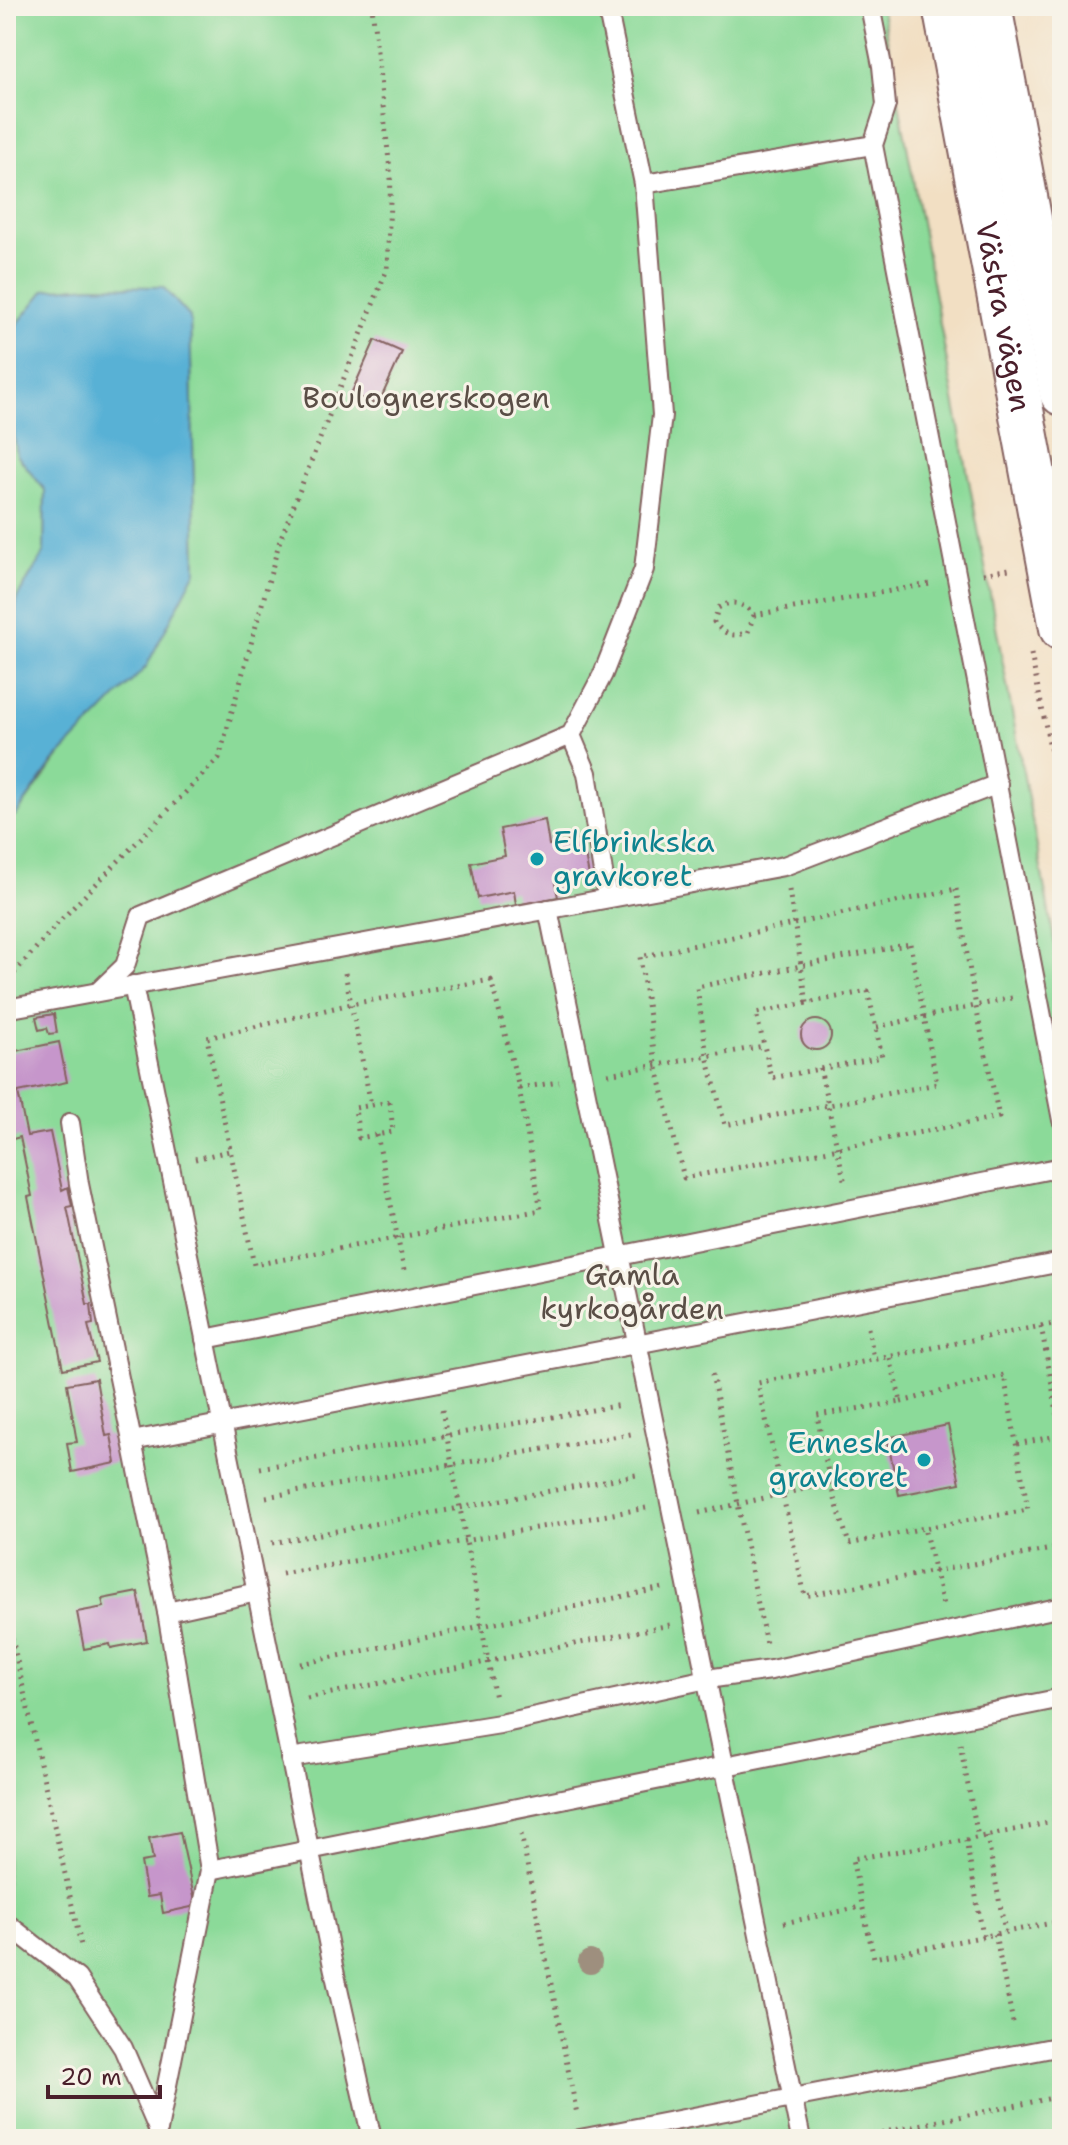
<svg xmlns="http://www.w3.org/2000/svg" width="1068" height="2145" viewBox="0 0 1068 2145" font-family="'Shantell Sans',sans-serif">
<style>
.green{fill:#8bda99;stroke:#6a7c62;stroke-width:2}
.water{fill:#58b1d5;stroke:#516880;stroke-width:2}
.building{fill:#c696cb}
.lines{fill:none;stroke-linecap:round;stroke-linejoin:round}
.service-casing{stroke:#856260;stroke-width:22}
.secondary-casing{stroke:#856260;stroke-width:48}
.path{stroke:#856260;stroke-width:5;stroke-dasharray:2 6;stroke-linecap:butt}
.service{stroke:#fff;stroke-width:18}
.secondary{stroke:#fff;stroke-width:44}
.tree{fill:#9e8f7e}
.culture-dot{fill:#0f9aa8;stroke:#f7f3e8;stroke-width:3}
.labels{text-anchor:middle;stroke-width:6;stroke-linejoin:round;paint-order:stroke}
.street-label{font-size:30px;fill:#4a1f2b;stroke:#f7f3e8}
.park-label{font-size:30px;fill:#5a4e46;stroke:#f7f3e8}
.culture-label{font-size:30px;fill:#0d838f;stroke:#f7f3e8;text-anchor:start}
</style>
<rect width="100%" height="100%" fill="#f7f3e8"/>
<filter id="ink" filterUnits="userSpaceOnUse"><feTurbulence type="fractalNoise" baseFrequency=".0125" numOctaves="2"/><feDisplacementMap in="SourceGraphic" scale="16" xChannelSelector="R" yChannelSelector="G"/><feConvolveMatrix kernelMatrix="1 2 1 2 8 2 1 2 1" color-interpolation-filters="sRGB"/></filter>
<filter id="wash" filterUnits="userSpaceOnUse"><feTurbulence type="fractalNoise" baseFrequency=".006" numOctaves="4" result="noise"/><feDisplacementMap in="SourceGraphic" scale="32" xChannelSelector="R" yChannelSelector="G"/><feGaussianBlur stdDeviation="1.8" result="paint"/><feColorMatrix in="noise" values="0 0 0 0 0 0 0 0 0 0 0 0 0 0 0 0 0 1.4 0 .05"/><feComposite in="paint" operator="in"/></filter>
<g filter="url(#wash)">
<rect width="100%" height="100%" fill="#f2dfc3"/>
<!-- green -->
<g class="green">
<path d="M6,6H881L1062,982V2139H6V822L16,815L196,571L190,317L91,286L46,290L6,338Z"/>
<path d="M6,367L17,455L45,490L44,553L17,598L6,688Z"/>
</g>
<!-- water -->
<path class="water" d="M91,286L163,287L190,317L196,571L146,667L54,761L16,815L6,822V688L17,598L44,553L45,490L17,455L10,409L6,338L45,290Z"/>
<g id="blocks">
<!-- building -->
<g class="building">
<path d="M375,340L402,352L378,405L351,394Z"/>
<path d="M545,820L549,845L582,839L589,876L555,883L558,897L516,905L514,891L478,898L471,863L505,856L500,829Z"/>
<path d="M54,1014L57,1033L49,1034L47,1028L39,1030L36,1017Z"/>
<circle cx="816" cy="1035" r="15"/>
<path d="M59,1042L67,1082L18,1092L27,1136L50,1132L62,1190L68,1187L72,1206L67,1207L87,1304H91L93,1324L88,1325L97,1362L63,1369L28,1197L32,1196L20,1137L6,1141V1091L12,1090L6,1053Z"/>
<path d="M96,1379L106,1436L111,1435L116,1463L72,1472L67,1443L77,1442L67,1384Z"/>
<path d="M948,1425L960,1483L899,1495L887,1438Z"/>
<path d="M138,1592L147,1641L111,1648L110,1644L84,1649L77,1612L104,1607L102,1599Z"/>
<path d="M180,1832L196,1906L163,1913L160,1895L147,1897L141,1862L153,1860L149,1838Z"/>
</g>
</g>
</g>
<g filter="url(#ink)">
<use href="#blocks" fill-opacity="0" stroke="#856260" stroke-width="2"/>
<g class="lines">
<defs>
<g id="service">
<path d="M870,6L882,66L886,105L873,145L1062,1120"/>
<path d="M644,184L873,145"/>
<path d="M571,735L587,773L607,897"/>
<path d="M548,909L801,2139"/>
<path d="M133,985L333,1966L372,2139"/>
<path d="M100,990L125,966L141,916L571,735L603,674L644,569L662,415L644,184L607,6"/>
<path d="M6,1009L784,866L998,784"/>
<path d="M70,1123L79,1184L132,1441L1062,1262"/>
<path d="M205,1339L1062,1167"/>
<path d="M132,1441L167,1612L210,1870L158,2130"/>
<path d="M167,1612L257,1592"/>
<path d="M290,1758L500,1724L707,1679L771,1670L1062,1607"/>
<path d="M210,1870L1062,1698"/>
<path d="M6,1923L77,1978L123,2048L158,2129"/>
<path d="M580,2139L1062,2046"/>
</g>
<g id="secondary">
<path id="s1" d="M945,6L1062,628"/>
<path d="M989,6L1062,393"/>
</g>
</defs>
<!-- service casing -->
<use href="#service" class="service-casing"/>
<!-- secondary casing -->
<use href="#secondary" class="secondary-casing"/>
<!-- path -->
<g class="path">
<path d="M97,6L107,8L122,6"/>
<path d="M983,574L1009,569"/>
<path d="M754,615L748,632C732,638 725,635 714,622L718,608C733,599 743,603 754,615L930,584"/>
<path d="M1031,654L1062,806"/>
<path d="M956,889L976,1007L999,1117L684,1178L656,1064L640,957Z"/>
<path d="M789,890L807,1003"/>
<path d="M910,944L937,1084L725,1125L707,1056L697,987Z"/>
<path d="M345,973L371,1105"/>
<path d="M9,979L58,923L219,758L280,540L387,269L391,179L372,6"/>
<path d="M491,980L519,1088L541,1210L254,1265L207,1038L351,1004Z"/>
<path d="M868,991L882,1057L772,1078L756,1013Z"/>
<path d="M877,1027L1012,998"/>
<path d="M820,1068L845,1184"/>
<path d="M608,1074L764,1046"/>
<path d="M519,1088L559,1082"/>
<path d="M390,1102L393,1132L359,1138L355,1108Z"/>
<path d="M377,1135L404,1270"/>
<path d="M195,1159L229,1151"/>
<path d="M1041,1326L1062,1323"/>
<path d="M868,1328L874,1358"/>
<path d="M890,1358L901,1402L817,1415L830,1483L849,1544L924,1528L943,1605"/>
<path d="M712,1374L766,1644"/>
<path d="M901,1402L1004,1375L1028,1510L924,1528"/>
<path d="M442,1410L495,1699"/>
<path d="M1062,1438L1041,1326L758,1383L805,1596L1062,1547"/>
<path d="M1017,1444L1062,1435"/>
<path d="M260,1468L621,1405"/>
<path d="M266,1497L631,1434"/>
<path d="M699,1513L830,1483"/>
<path d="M272,1543L636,1475"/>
<path d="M282,1574L646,1508"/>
<path d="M6,1623L11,1634L81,1945"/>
<path d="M300,1664L663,1588"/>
<path d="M307,1698L670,1625"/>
<path d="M960,1744L978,1837"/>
<path d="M1062,1820L966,1840L852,1859L874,1958L1062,1921"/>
<path d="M521,1834L577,2114"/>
<path d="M987,1836L1005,1931"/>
<path d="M966,1840L983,1936"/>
<path d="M784,1923L861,1907"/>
<path d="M995,1934L1014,2027"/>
<path d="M850,2139L1062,2096"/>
<path d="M1040,2139L1062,2134"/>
</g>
<!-- service -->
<use href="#service" class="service"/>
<!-- secondary -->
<use href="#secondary" class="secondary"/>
</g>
<!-- trees -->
<circle class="tree" cx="590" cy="1962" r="12"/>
</g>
<!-- markers -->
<g class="culture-dot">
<circle cx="537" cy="859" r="8"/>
<circle cx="924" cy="1460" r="8"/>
</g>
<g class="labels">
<!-- street labels -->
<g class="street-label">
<text dy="10" stroke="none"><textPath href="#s1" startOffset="316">Västra vägen</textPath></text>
</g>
<!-- park labels -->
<g class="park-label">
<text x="426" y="408">Boulognerskogen</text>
<text x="632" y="1285">Gamla<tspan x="632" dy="34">kyrkogården</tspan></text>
</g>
<!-- culture labels -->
<g class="culture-label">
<text x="553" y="852">Elfbrinkska<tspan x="553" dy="34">gravkoret</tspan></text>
<text x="908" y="1453" text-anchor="end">Enneska<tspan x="908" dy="34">gravkoret</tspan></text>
</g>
</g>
<!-- margin -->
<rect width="1068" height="2145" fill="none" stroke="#f7f3e8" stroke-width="32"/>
<!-- scale -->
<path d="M48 2085v12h112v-12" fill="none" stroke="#4a1f2b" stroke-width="4"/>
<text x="60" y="2085" font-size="24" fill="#4a1f2b" stroke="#f7f3e8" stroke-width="6" paint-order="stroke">20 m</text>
</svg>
